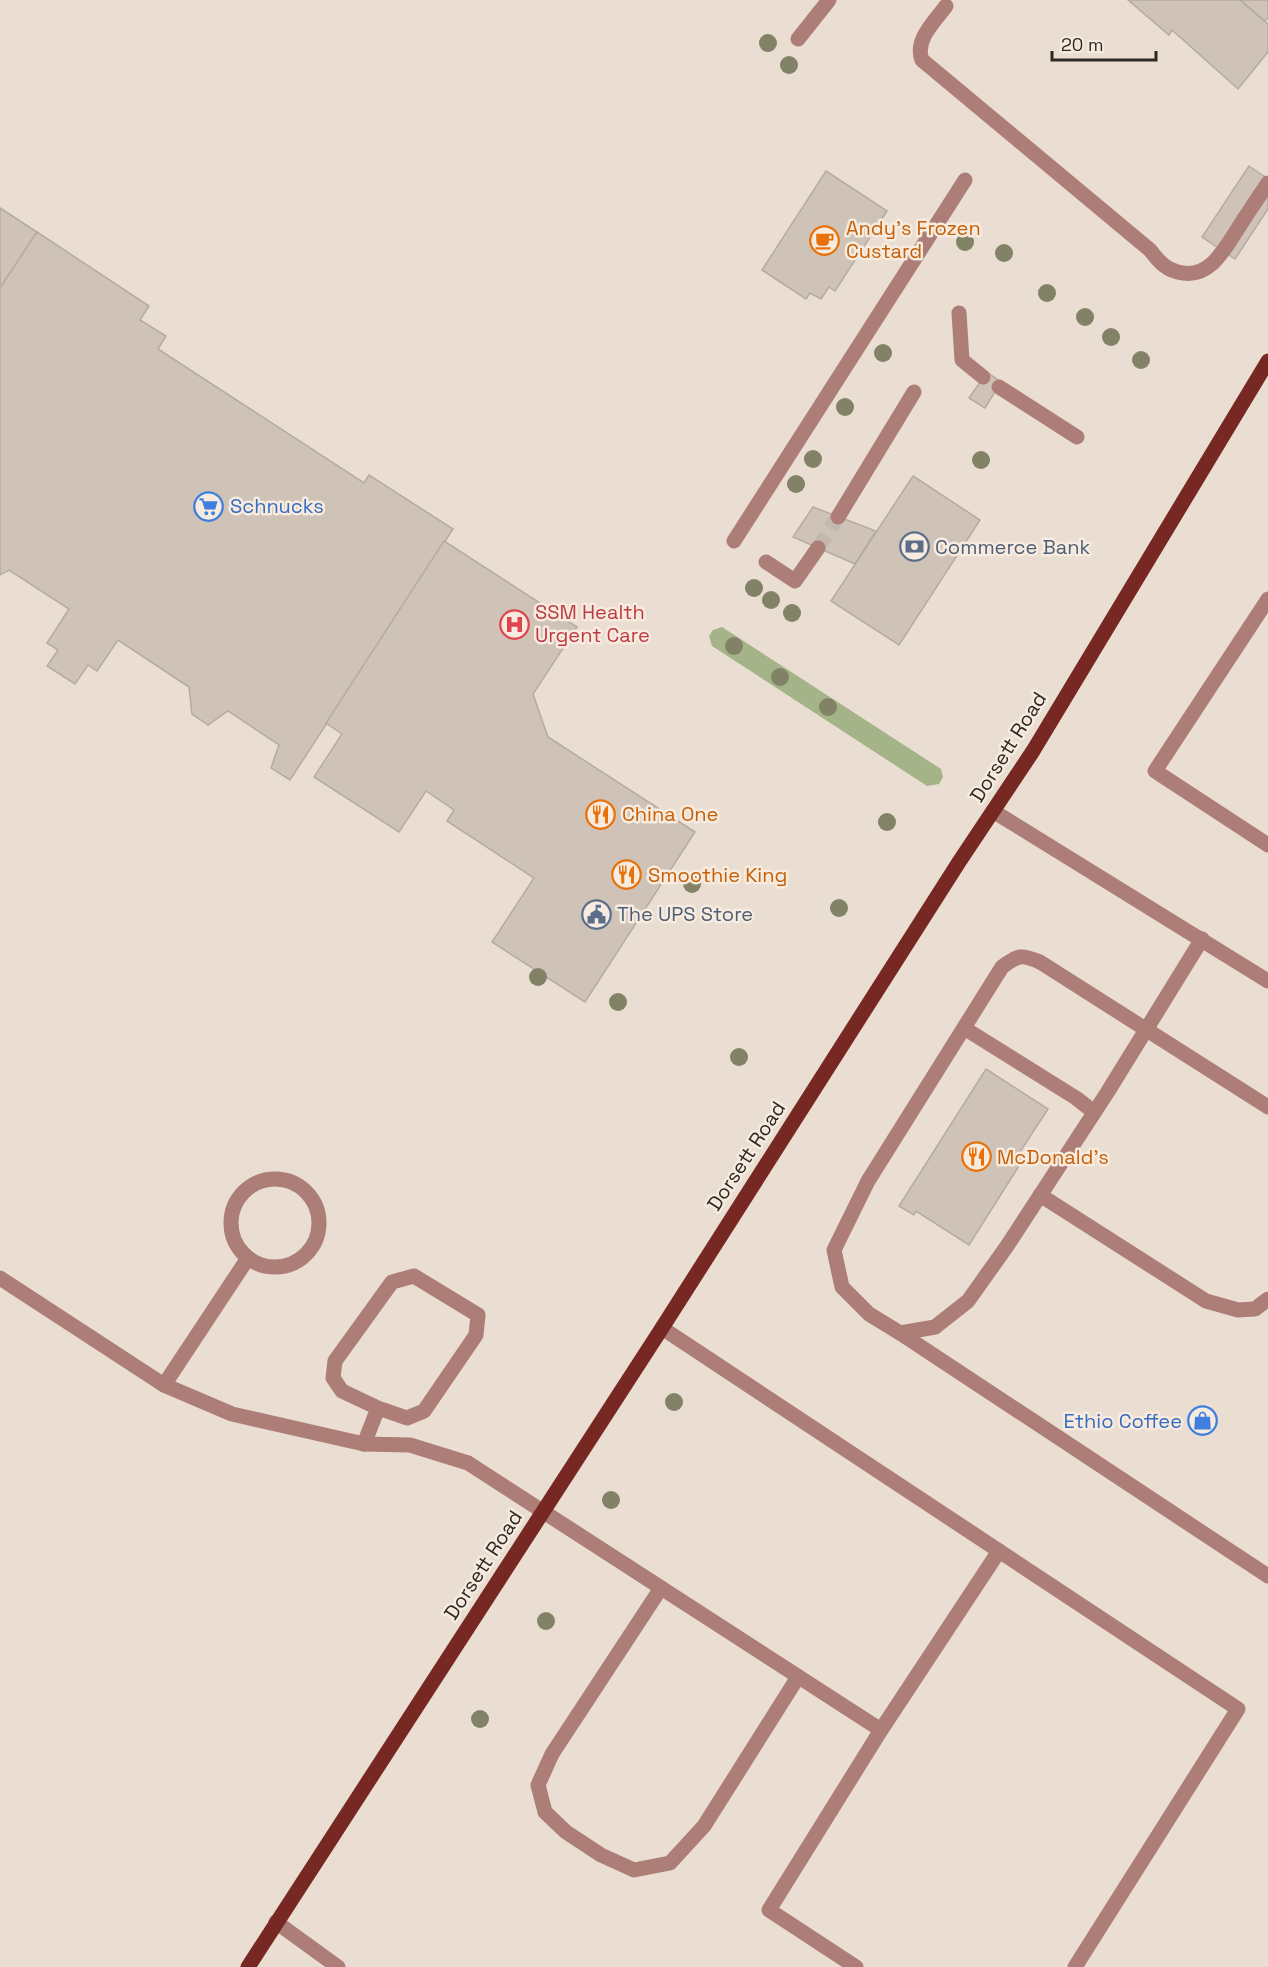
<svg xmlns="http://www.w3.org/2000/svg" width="1268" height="1967" viewBox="0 0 1268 1967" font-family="'Space Grotesk',sans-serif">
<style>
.green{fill:#a4b488}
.building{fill:#cfc3b8;stroke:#b7aba0;stroke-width:1.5}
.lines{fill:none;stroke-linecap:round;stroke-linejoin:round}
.minor-tunnel{stroke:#c4b9ae;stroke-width:15;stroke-dasharray:15 8;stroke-linecap:butt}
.minor{stroke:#ad7d77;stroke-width:15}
.major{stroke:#782822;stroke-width:15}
.tree{fill:#828267}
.labels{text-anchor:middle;stroke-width:5;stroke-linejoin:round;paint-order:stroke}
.food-label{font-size:20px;fill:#c56008;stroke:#f7ebdf;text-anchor:start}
.shop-label{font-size:20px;fill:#366cbe;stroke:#f7ebdf;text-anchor:start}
.service-label{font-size:20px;fill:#4e5e75;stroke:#f7ebdf;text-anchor:start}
.health-label{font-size:20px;fill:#be3a42;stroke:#f7ebdf;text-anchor:start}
.street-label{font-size:20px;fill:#2d2924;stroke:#f7ebdf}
</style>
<rect width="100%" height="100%" fill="#eaddd1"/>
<!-- green -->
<path class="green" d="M722,627L941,769L943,777L939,784L927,786L712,646L709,636L713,630Z"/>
<!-- building -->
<g class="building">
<path d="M1128,0H1240L1268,24V52L1238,89L1172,30L1169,35Z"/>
<path d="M1240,0H1268V18L1265,21Z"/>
<path d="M1249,166L1268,179V209L1235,259L1202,237Z"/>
<path d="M826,171L887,211L835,291L829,287L821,299L810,293L806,299L762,270Z"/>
<path d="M0,208L37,232L0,288Z"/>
<path d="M37,232L149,306L140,320L166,336L158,349L364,483L369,475L453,529L290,780L271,768L279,745L228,711L208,725L192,714L189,687L118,640L97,671L88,665L75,684L47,666L58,650L47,643L69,609L9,570L0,575V288Z"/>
<path d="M987,372L1001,382L985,408L969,398Z"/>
<path d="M913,476L980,520L899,645L831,601Z"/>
<path d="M813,507L876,531L855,564L793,537Z"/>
<path d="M444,541L577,627L533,694L548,737L695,832L585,1002L492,942L534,878L447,821L454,810L426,791L399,832L314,777L342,734L326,723Z"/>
<path d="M986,1069L1048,1109L1018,1155L1024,1158L969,1245L916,1211L914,1215L899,1206Z"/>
</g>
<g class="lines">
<!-- minor-tunnel -->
<path class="minor-tunnel" d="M818,548L838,517"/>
<!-- minor -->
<g class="minor">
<path d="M946,6C935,21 914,40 922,60L1150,250C1159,262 1167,271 1183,273C1210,277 1224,250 1237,230C1247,214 1258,198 1268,183"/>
<path d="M798,39L829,0"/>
<path d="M959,313L962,360L983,377"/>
<path d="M999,387L1077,437"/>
<path d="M838,517L914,392"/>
<path d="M734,541L965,180"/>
<path d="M766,562L795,581L818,548"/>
<path d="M1268,599L1155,771L1268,845"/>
<path d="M993,811L1268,981"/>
<path d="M1202,939L1107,1093L1007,1246L968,1301L935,1327L900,1333L869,1314L842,1287L834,1250L868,1181L1002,967C1018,955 1021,954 1040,962L1268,1107"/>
<path d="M964,1028L1076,1098L1094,1112"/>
<circle cx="275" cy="1223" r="44"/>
<path d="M1040,1195L1206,1301L1238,1310L1255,1309L1268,1299"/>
<path d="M0,1278L164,1385L232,1414L364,1444L410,1445L468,1463L881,1730L769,1910L856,1967"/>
<path d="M662,1328L1238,1709L1075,1967"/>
<path d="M900,1333L1268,1576"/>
<path d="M164,1385L248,1258"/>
<path d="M364,1444L378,1408L342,1391L333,1378L335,1361L392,1282L414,1276L478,1315L476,1335L424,1411L407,1418L378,1408"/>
<path d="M661,1588L552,1754L538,1785L545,1812L566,1832L601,1855L634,1870L670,1863L704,1826L798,1677"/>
<path d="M881,1730L999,1551"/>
<path d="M276,1922L338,1967"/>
</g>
<!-- major -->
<path class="major" d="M248,1967L662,1328L959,862L1033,751L1268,361"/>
</g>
<!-- trees -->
<g class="tree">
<circle cx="768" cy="43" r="9"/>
<circle cx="789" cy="65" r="9"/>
<circle cx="965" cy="242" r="9"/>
<circle cx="1004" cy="253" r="9"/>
<circle cx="1047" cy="293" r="9"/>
<circle cx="1085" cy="317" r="9"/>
<circle cx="1111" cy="337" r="9"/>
<circle cx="883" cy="353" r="9"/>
<circle cx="1141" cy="360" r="9"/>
<circle cx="845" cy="407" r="9"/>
<circle cx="813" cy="459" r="9"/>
<circle cx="981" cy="460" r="9"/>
<circle cx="796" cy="484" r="9"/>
<circle cx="754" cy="588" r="9"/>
<circle cx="771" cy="600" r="9"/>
<circle cx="792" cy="613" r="9"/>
<circle cx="734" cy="646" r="9"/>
<circle cx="780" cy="677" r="9"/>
<circle cx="828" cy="707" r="9"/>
<circle cx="887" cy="822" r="9"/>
<circle cx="692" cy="884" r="9"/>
<circle cx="839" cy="908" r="9"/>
<circle cx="538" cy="977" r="9"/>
<circle cx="618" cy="1002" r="9"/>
<circle cx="739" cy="1057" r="9"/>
<circle cx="674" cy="1402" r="9"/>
<circle cx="611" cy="1500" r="9"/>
<circle cx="546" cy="1621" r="9"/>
<circle cx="480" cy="1719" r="9"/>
</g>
<!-- icons -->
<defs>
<symbol id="cafe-ring" viewBox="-11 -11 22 22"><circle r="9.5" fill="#f7ebdf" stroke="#e8710a" stroke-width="1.5"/><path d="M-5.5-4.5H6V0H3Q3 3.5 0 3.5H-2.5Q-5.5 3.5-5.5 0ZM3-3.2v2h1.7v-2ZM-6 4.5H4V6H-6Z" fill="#e8710a"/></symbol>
<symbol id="supermarket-ring" viewBox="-11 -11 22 22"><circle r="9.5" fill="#f7ebdf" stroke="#3f7fe0" stroke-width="1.5"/><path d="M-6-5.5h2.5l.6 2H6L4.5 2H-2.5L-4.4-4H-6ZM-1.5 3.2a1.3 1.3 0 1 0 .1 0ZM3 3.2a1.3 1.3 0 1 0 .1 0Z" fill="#3f7fe0"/></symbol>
<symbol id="bank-ring" viewBox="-11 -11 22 22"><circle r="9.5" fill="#f7ebdf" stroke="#5c6f8a" stroke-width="1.5"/><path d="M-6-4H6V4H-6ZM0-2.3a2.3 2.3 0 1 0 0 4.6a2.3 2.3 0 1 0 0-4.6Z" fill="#5c6f8a"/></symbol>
<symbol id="hospital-ring" viewBox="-11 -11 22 22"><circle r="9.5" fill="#f7ebdf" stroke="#e0444e" stroke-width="1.5"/><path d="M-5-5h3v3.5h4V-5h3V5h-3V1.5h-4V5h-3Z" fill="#e0444e"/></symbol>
<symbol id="restaurant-ring" viewBox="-11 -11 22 22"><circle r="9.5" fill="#f7ebdf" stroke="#e8710a" stroke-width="1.5"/><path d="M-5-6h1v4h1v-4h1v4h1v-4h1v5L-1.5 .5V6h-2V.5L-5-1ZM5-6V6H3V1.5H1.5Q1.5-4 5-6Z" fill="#e8710a"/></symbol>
<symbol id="civic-ring" viewBox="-11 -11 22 22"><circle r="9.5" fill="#f7ebdf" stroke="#5c6f8a" stroke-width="1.5"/><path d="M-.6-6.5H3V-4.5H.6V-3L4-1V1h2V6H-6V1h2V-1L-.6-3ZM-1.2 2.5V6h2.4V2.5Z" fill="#5c6f8a"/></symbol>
<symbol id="shop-ring" viewBox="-11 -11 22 22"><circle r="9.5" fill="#f7ebdf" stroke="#3f7fe0" stroke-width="1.5"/><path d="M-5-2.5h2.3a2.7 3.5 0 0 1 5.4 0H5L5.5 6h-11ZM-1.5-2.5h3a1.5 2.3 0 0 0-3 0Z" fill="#3f7fe0"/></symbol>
</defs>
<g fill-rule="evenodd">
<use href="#cafe-ring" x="808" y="224" width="33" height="33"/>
<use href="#supermarket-ring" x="192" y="490" width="33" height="33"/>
<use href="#bank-ring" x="898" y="530" width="33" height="33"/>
<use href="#hospital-ring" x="498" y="608" width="33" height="33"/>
<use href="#restaurant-ring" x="584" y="798" width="33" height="33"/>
<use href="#restaurant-ring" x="610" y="858" width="33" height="33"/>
<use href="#civic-ring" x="580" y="898" width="33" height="33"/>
<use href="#restaurant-ring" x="960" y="1140" width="33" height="33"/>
<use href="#shop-ring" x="1186" y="1404" width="33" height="33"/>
</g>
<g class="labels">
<!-- food labels -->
<g class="food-label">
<text x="846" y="235">Andy's Frozen<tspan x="846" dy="23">Custard</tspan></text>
<text x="622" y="821">China One</text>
<text x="648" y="882">Smoothie King</text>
<text x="997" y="1164">McDonald's</text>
</g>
<!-- shop labels -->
<g class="shop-label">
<text x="230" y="513">Schnucks</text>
<text x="1182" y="1428" text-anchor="end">Ethio Coffee</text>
</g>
<!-- service labels -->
<g class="service-label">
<text x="935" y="554">Commerce Bank</text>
<text x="617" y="921">The UPS Store</text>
</g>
<!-- health labels -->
<g class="health-label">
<text x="535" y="619">SSM Health<tspan x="535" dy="23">Urgent Care</tspan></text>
</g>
<!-- street labels -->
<g class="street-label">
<text transform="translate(1008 747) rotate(-58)" y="7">Dorsett Road</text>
<text transform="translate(746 1156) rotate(-57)" y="7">Dorsett Road</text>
<text transform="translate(483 1565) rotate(-57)" y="7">Dorsett Road</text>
</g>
</g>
<!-- scale -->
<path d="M1052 51v9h104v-9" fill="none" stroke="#2d2924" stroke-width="3"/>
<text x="1061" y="51" font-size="18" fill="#2d2924" stroke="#f7ebdf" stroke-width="4.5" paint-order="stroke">20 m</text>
</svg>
